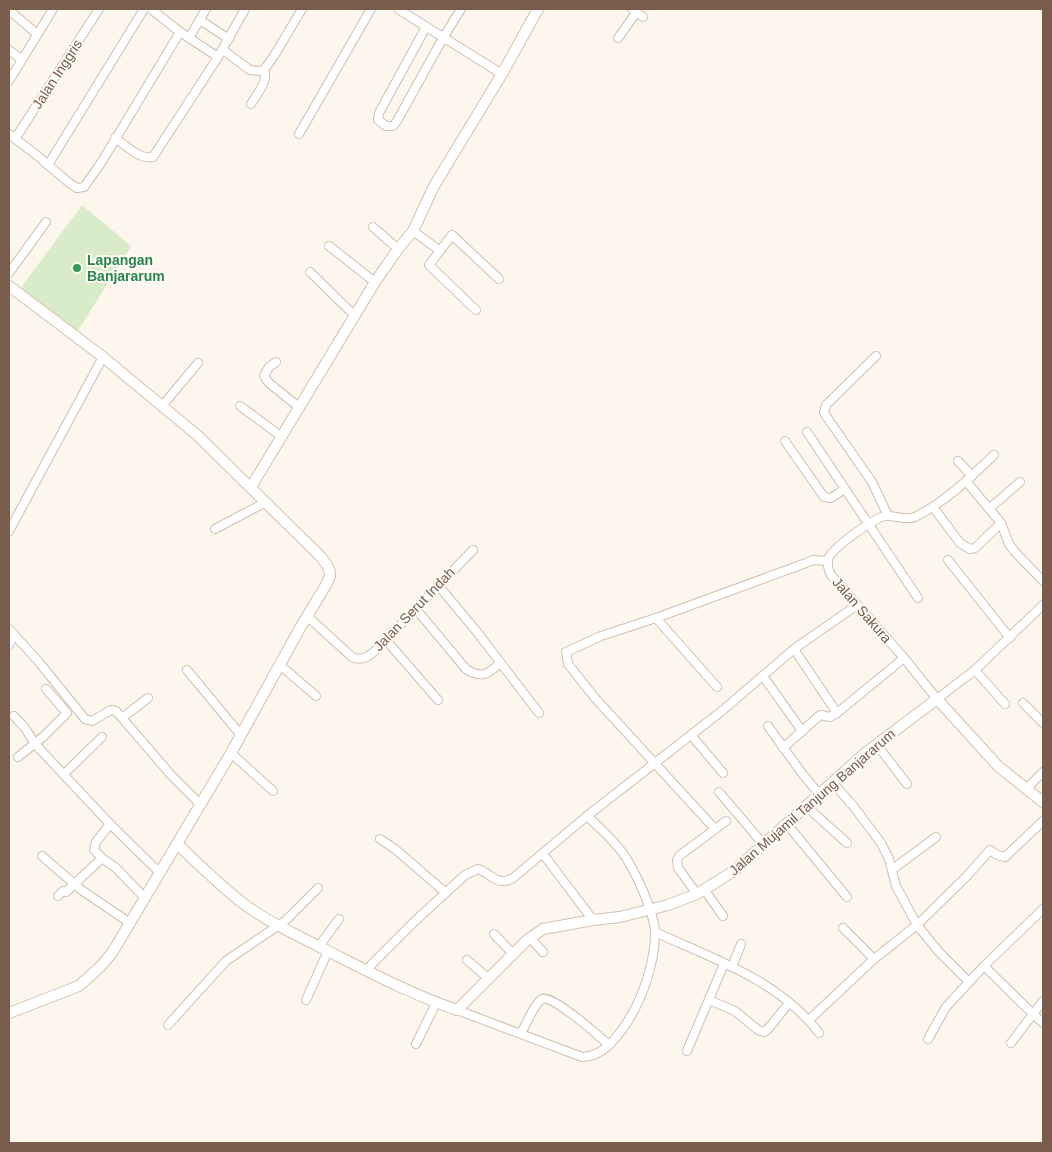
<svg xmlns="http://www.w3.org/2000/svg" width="1052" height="1152" viewBox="0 0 1052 1152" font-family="Helvetica,sans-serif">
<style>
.green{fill:#d8ecc9}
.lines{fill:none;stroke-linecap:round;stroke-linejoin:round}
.street-casing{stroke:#d1beb0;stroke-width:10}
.secondary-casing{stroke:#d6c0b0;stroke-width:12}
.street{stroke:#fff;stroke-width:8}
.secondary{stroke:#fff;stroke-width:10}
.leisure-dot{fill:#2e9e5b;stroke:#fffaf3;stroke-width:2}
.labels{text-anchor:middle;stroke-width:4;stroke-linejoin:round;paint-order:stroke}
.street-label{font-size:14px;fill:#7a5c4d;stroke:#fffaf3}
.leisure-label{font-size:14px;font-weight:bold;fill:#27864d;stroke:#fffaf3;text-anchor:start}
</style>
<rect width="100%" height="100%" fill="#fdf6ec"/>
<!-- green -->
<path class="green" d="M82,205L131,246L76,334L20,289Z"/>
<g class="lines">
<defs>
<g id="street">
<path d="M151,9L180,32L218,57"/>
<path d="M398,9L502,74"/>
<path d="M632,9L643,17"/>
<path d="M9,10L37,34"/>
<path d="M200,20L229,39"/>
<path d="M426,27L379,113L378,120L386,126H393L397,121L443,38L461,9"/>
<path d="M189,38L206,9"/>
<path d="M618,38L636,13"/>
<path d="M9,50L21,59"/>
<path d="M223,50L250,70L258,71L264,70L274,56L302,9"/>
<path d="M9,81L53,9"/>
<path d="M251,104C257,94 269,80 264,70"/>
<path d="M9,134L39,157L68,182L77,188L84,187L101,163L180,32"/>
<path d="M299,134L371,9"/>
<path d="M115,138C125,145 140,160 153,157L218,57L245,9"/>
<path d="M15,139L99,9"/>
<path d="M48,165L144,9"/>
<path d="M373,227L398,249"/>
<path d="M413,231L439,250"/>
<path d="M329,246L375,282"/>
<path d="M310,272L355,316"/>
<path d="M9,273L46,222"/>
<path d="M476,310L429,265L452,235L499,279"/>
<path d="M876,356L826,405L824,413L872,482L888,516"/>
<path d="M276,362L269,367L264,376L269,383L300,408"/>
<path d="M162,406L198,363"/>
<path d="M240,406L282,437"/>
<path d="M807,432L918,598"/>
<path d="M785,441L824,497L831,498L845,489"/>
<path d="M994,455C970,478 945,502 915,517C905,521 895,515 885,516C873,519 830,549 828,560C827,565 829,571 831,575L904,658L937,699L975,670L1043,605"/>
<path d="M958,461L972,476"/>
<path d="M966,481L1001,523L1009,544L1015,552L1043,581"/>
<path d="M933,507L960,543L970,549L975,548L1001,523"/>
<path d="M990,508L1020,482"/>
<path d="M215,529L266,502"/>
<path d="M9,531L103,357"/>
<path d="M948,560L1010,638"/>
<path d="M438,585L477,632L539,713"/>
<path d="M416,609L466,669C481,679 489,674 500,663"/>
<path d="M307,616L352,657C363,662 371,655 379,647L473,550"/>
<path d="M656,618L717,687"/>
<path d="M9,629L38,661L85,719L92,721L111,710L116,711L171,775L200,804"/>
<path d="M386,640L438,700"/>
<path d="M9,645L14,634"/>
<path d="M794,649L837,713"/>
<path d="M280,665L316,696"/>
<path d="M187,670L240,734"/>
<path d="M975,670L1005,704"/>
<path d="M763,676L802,731"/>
<path d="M1023,703L1043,723"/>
<path d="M14,716L25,728L35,744L110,824L159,872"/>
<path d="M122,718L148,698"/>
<path d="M768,726L801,772L819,794"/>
<path d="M691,735L723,773"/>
<path d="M877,745L907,784"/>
<path d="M783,748L819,716L821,715L830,717L837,713L904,658"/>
<path d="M231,753L273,791"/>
<path d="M18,757L44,736L67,713L46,689"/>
<path d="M64,774L102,737"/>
<path d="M833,783L854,807L881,843L889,859L896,886L917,925L939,952L969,982"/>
<path d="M1026,789L1043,772"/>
<path d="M719,792L764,845"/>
<path d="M806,806L847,843"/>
<path d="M786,823L847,897"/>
<path d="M110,824L96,842L94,850L102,858L116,868L145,898"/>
<path d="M715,829L595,698L568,664L566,652L601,636L656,618L806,563L813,560L828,561"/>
<path d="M380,839L395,849L446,893"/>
<path d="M543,854L593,920"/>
<path d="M42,856L80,889L130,923"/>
<path d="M893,869L936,837"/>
<path d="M704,889L723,916"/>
<path d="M697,894L678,868L677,860L679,856L726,821"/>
<path d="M58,896L63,891L66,892L102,858"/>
<path d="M843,928L874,959"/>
<path d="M655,932C713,959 779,980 819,1033"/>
<path d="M494,934L513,954"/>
<path d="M530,938L543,952"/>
<path d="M319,946L339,919"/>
<path d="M467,960L489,979"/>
<path d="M984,966L1033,1014L1043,1023"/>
<path d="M732,967L741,944"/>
<path d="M365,971L415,921L465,875L478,869C492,874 497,887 513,878L587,816L723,710L794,649L857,605"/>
<path d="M306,1000L328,951"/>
<path d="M709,1000L735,1011L758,1030L764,1032L768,1029L789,1003"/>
<path d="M457,1010L582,1057C602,1057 616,1039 626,1024C642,1000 655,963 655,933C654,911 635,870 622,852C612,839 599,827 587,816"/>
<path d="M809,1020L874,959L917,925L967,876L989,851L990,850L997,855L1005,857L1043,821"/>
<path d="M168,1025L226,961L285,921L318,888"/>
<path d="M521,1033C526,1025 534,1004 542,999C551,993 600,1037 609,1045"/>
<path d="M928,1039L946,1007L984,966L1043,909"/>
<path d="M1011,1043L1043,1001"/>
<path d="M416,1044L436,1003"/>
<path d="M687,1051L724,964"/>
</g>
<g id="secondary">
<path d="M9,286L103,357L197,435L321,557L327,565L330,572V576L326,585L300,628L231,753L112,953L101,966L79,986L9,1013"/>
<path d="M251,487L375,282L398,249L413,231L434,186L502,74L538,9"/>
<path d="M177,844C200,865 223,889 248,907C270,923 295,934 318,946C364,969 408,993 457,1010L527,940L543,929L593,920L620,917L668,905L697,894L734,871L864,754L937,699L999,767L1043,802"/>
</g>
</defs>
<!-- street casing -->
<use href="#street" class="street-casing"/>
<!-- secondary casing -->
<use href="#secondary" class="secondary-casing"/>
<!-- street -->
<use href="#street" class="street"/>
<!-- secondary -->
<use href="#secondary" class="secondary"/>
</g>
<!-- markers -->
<circle class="leisure-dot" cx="77" cy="268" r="5"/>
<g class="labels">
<!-- street labels -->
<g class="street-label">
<text transform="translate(57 74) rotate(-57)" y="5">Jalan Inggris</text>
<text transform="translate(414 609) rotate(-46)" y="5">Jalan Serut Indah</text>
<text transform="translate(862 610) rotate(49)" y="5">Jalan Sakura</text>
<text transform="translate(812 802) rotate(-41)" y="5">Jalan Mujamil Tanjung Banjararum</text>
</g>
<!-- leisure labels -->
<g class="leisure-label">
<text x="87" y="265">Lapangan<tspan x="87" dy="16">Banjararum</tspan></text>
</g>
</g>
<!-- border -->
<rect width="1052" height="1152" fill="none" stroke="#7a5c4d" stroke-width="20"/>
</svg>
